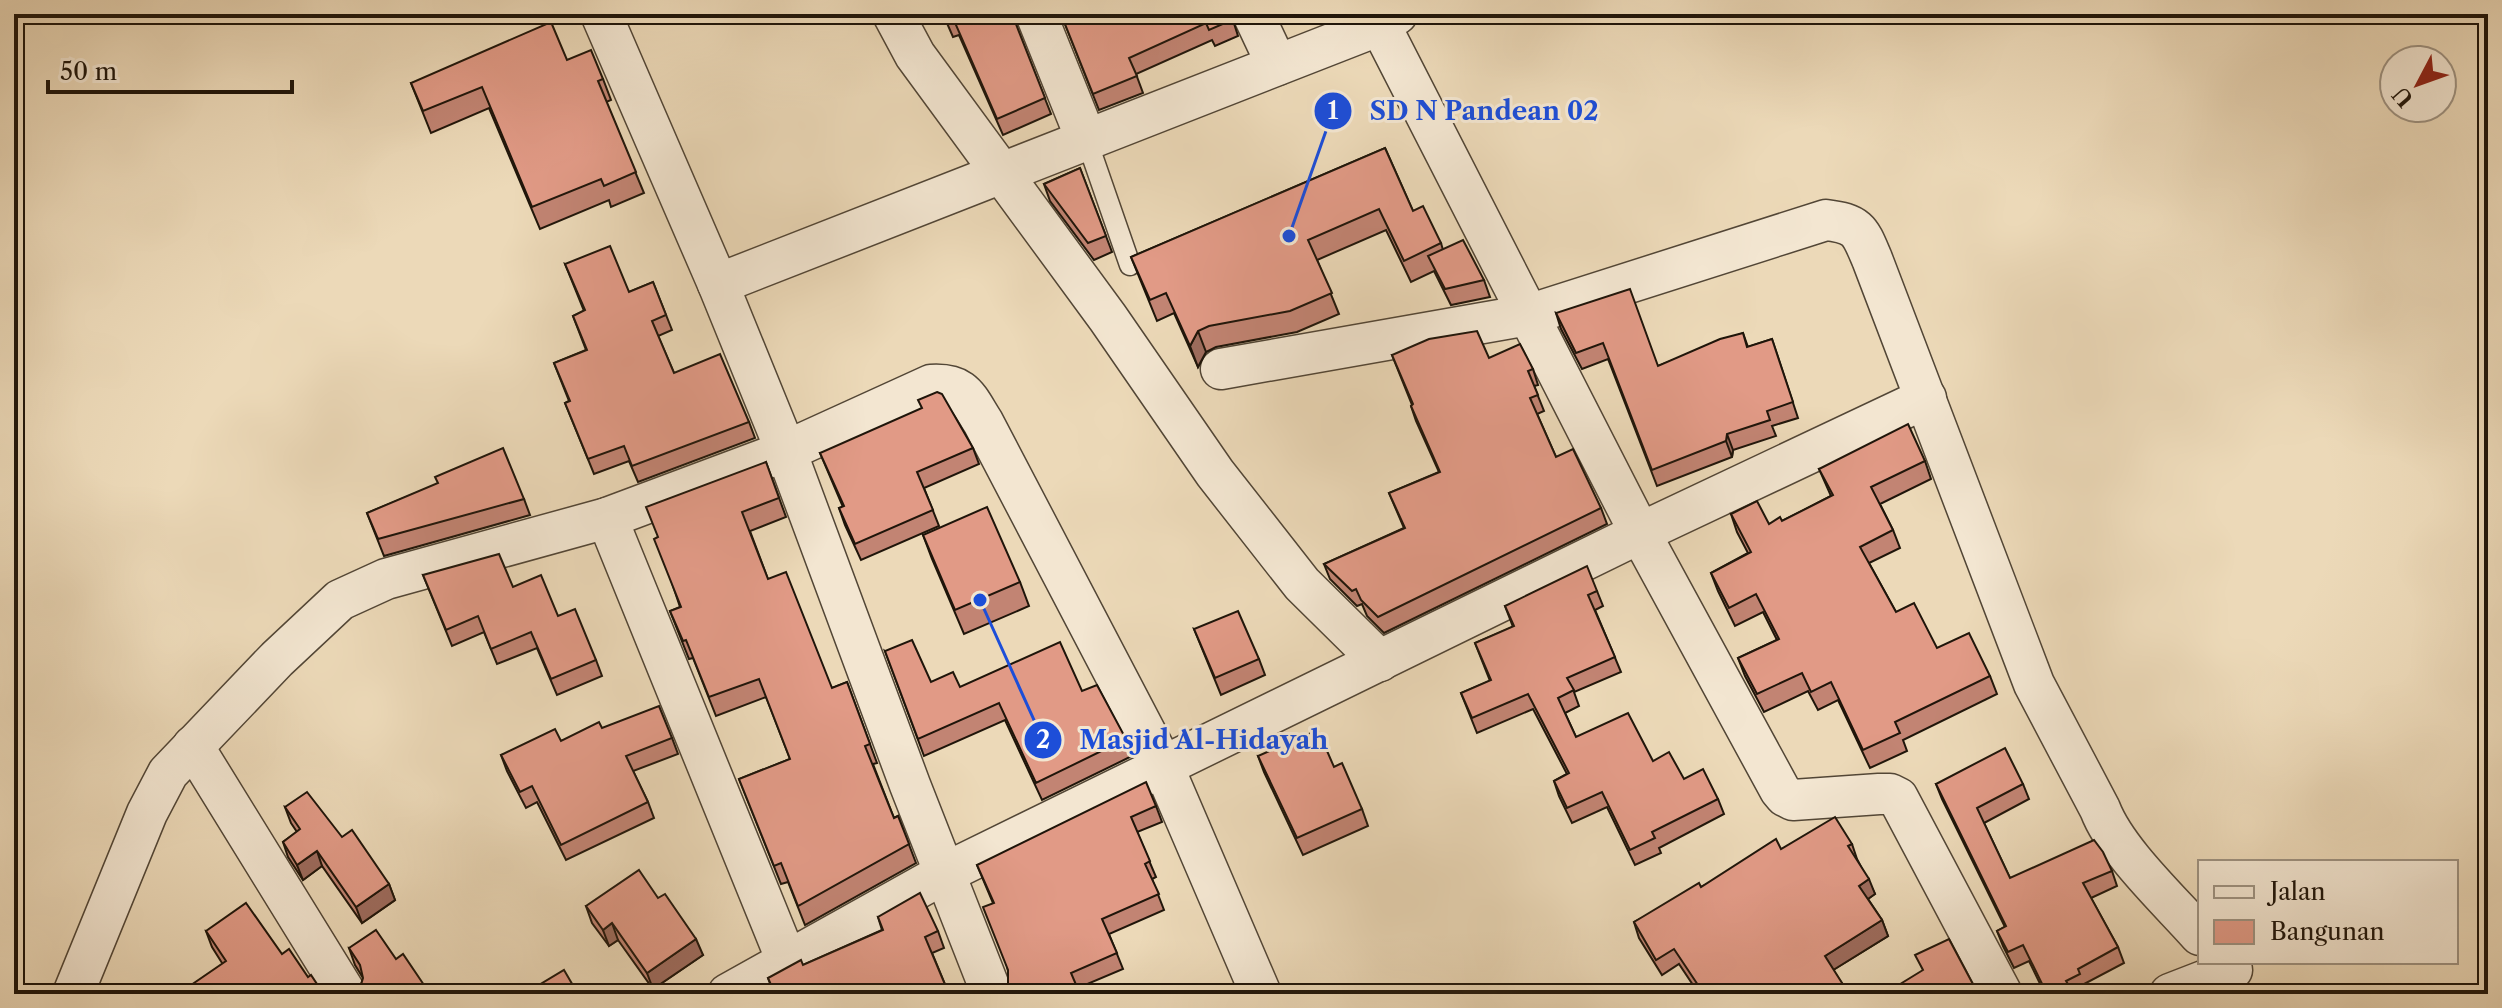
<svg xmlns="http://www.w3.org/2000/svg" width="2502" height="1008" viewBox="0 0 2502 1008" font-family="'Libre Caslon Text',serif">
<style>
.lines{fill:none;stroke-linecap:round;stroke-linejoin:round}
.lane-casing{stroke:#524636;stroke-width:23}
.street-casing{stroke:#524636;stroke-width:43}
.lane{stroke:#f3e6d1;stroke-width:20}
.street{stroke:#f3e6d1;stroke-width:40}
.wall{fill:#c28473;stroke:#1f150a;stroke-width:2}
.shaded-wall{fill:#9e6c5e;stroke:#1f150a;stroke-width:2}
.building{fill:#e19a86;stroke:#1f150a;stroke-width:2}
.leader{fill:none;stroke:#1d4ed8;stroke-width:3}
.callout-dot{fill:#1d4ed8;stroke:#f3e6d1;stroke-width:3}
.mark-label{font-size:24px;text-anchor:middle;font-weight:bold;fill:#fff}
.callout-label{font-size:26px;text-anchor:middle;font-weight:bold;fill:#1d4ed8;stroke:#f3e6d1;stroke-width:6;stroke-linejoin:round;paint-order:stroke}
</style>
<rect width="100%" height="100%" fill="#ecd9b8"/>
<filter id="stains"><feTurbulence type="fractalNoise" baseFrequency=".0025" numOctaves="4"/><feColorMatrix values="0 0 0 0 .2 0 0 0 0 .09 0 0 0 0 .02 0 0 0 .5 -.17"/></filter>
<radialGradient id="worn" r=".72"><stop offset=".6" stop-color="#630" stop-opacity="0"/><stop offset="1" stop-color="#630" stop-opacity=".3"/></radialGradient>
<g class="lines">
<defs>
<path id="lane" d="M1087,141L1130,265"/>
<g id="street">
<path d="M601,14L718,284L786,451L910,785L992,994"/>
<path d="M893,14L915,55L1108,318L1215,473L1302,584L1380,661"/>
<path d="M1036,14L1087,141"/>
<path d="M1253,14L1277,65"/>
<path d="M1380,25L1640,533L1780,790L1785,796L1793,800L1879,794H1890L1898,798L2002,994"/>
<path d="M718,284L1380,25L1397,14"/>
<path d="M1221,369L1528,315L1826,220C1859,224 1860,231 1872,259L2034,684L2100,809C2116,851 2169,900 2200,935"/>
<path d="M607,518L787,961"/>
<path d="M193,746L346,994"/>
<path d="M73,994L147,813L168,773L277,659L340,600L386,579L607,518L786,451L931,385C964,383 967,397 983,422L1163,766L1261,994"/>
<path d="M728,994L945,873L1640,533L1926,398"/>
<path d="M2170,994L2232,970"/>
</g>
</defs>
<!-- lane casing -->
<use href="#lane" class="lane-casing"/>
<!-- street casing -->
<use href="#street" class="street-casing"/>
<!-- lane -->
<use href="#lane" class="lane"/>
<!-- street -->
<use href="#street" class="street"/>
</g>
<!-- wall -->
<g class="wall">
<path d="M943,14H1014V20L1051,114L1003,135L959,35L953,37Z"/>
<path d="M1061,14H1231L1238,36L1215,46L1212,40L1136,74L1143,93L1099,110Z"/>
<path d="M567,60L603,79L611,100L606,102L644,193L611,207L609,200L540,229L489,108L431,133L411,83Z"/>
<path d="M1385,148L1413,211L1441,243L1443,250L1484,280L1490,297L1451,305L1434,271L1411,282L1386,230L1317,260L1339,314L1297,332L1216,347L1206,352L1198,367L1174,313L1157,321L1131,257Z"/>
<path d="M1080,168L1112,252L1094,260L1050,201L1044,184Z"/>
<path d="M565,264L629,292L653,282L672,330L658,336L674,373L749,422L755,438L638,482L629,461L594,474L565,403L569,401L554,363L586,350L573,316L584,311Z"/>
<path d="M1556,313L1658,366L1743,333L1748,347L1772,339L1798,418L1772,426L1776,436L1733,450L1732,457L1657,486L1608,359L1582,369L1561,329Z"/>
<path d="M1392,355L1489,358L1533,369L1538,385L1534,386L1544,411L1537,414L1556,457L1601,508L1607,524L1384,633L1367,616L1362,604L1357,606L1330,579L1324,564L1404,528L1389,493L1439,472L1416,421L1411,406L1412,405Z"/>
<path d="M973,448L979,464L924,488L939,526L861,560L845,525L839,508L843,507L820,453Z"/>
<path d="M1925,461L1931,479L1880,504L1893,530L1900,548L1869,563L1896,612L1937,648L1990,676L1997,694L1903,740L1907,751L1870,768L1838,700L1818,710L1808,691L1764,712L1745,676L1738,658L1777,640L1763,612L1735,626L1718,591L1711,573L1748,553L1737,532L1731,514L1769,524L1782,521L1831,496L1819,469Z"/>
<path d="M766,462L786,517L750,531L768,579L832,688L847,682L877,763L873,764L894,818L898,816L916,863L805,925L788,882L781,884L739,779L790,759L766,697L716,716L693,658L689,659L670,611L680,607L657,538Z"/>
<path d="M438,484L524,499L530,515L384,556L367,513Z"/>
<path d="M923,535L1020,582L1029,606L964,634L932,559Z"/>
<path d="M423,575L513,587L558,616L596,660L602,676L557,695L537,648L497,664L484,632L452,646Z"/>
<path d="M1597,591L1603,606L1595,610L1621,672L1574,692L1579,706L1565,713L1576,737L1653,761L1718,799L1724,814L1659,848L1661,853L1635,865L1607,807L1572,823L1559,796L1554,781L1567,774L1533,709L1477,733L1461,693L1490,681L1475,643L1513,627L1505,606Z"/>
<path d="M1194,629L1259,659L1265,675L1221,695Z"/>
<path d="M885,651L931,682L960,687L1082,691L1126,739L1132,756L1042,800L1005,720L924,756Z"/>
<path d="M602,728L672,738L678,754L633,771L648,802L654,818L566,860L537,802L526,808L507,771L501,755L561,741Z"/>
<path d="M1258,756L1334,767L1362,809L1368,826L1303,855L1264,772Z"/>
<path d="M1936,784H2023L2029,799L1984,823L2010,878L2112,871L2117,886L2091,898L2118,947L2124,963L2084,984L2086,990L2077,994H2045L2029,961L2014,968L2003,946L1997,931L2005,927L1942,799Z"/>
<path d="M1156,806L1162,822L1137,832L1156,877L1152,879L1164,910L1109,934L1123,969L1078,988L1008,971L993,903L977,865Z"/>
<path d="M285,807L342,837L389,884L395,900L362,923L322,866L303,880L288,857L283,842L297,832L291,823Z"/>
<path d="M1852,844L1857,859L1875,894L1868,899L1882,920L1888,936L1833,970L1849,994H1699L1679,964L1662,975L1639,938L1634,922L1701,887L1781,849Z"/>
<path d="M658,898L703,955L653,989L618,940L609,946L592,923L586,906Z"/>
<path d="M878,917L938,931L944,948L932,953L949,994H774L768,978L803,965L882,930Z"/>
<path d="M206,931L282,954L308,977L321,990L222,963L212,947Z"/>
<path d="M349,948L396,959L360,988L363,978L355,965Z"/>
</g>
<!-- shaded-wall -->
<g class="shaded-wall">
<path d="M1198,331L1206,352L1198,367L1190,346Z"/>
<path d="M1727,434L1733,450L1732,457L1726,441Z"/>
<path d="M317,851L322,866L303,880L297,865Z"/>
<path d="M1869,879L1875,894L1865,901L1859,886Z"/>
<path d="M389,884L395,900L362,923L356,907Z"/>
<path d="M1882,920L1888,936L1830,972L1825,956Z"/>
<path d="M612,923L618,940L609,946L603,930Z"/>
<path d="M696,939L703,955L653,989L647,973Z"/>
<path d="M424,985L428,994H418L417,991Z"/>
</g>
<!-- building -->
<g class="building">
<path d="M944,14H1012L1045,98L997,119L953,18L947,21Z"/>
<path d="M1061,14H1229L1232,20L1209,30L1206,23L1129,58L1137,76L1093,94Z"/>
<path d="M551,22L567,60L591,50L603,79L598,81L636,172L604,186L601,179L532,207L482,87L423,111L411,83Z"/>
<path d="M1385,148L1413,211L1423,206L1441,243L1404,261L1379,209L1308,240L1332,293L1290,311L1209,326L1198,331L1190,346L1166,293L1150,300L1131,257Z"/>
<path d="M1080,168L1106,236L1088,243L1044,184Z"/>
<path d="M1463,240L1484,280L1445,289L1428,256Z"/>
<path d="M610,246L629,292L653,282L666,315L652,321L674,373L720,354L749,422L632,466L624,446L588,459L565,403L570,401L554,363L587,350L573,316L585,310L565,264Z"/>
<path d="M1630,289L1658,366L1720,339L1743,333L1747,347L1772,339L1793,402L1767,411L1770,420L1727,434L1726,441L1652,470L1603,343L1576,353L1556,313Z"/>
<path d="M1477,331L1489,358L1520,344L1533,369L1528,371L1538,395L1530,398L1556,457L1573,449L1601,508L1378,617L1361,600L1356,589L1352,591L1324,564L1405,528L1389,493L1440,472L1411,406L1413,404L1392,355L1429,339Z"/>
<path d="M937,392L942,394L973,448L917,472L933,510L855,544L839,508L844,506L820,453L922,408L918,400Z"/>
<path d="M1908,424L1925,461L1871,487L1893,530L1860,547L1896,612L1914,603L1937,648L1969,633L1990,676L1895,722L1900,733L1863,750L1831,682L1811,692L1802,673L1757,694L1738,658L1779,639L1756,594L1729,608L1711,573L1751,552L1731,514L1757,501L1769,524L1780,517L1782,521L1833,495L1819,469Z"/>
<path d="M503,448L524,499L378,539L367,513L438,483L435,477Z"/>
<path d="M766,462L779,498L742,512L768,579L786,572L832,688L847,682L870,744L865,746L894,818L898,816L909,844L798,906L781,863L774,866L739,779L790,759L759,679L709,697L686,640L683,641L670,611L681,607L654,539L658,537L646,507Z"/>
<path d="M987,507L1020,582L955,610L923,535Z"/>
<path d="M499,554L513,587L541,575L558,616L575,609L596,660L551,679L531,632L491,649L478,616L446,630L423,575Z"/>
<path d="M1587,566L1597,591L1588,595L1615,657L1567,678L1574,690L1558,698L1576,737L1628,713L1653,761L1669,752L1684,779L1703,769L1718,799L1652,832L1655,838L1630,850L1602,792L1567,808L1554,781L1569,773L1528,694L1472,718L1461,693L1491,680L1475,643L1514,626L1505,606Z"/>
<path d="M1238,611L1259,659L1215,678L1194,629Z"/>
<path d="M912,640L931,682L953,672L960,687L1060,642L1082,691L1097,685L1126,739L1036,783L999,703L918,739L885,651Z"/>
<path d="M659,706L672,738L626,756L648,802L561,845L532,786L520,792L501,755L555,729L561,741L599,722L602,728Z"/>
<path d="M1318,730L1334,767L1342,763L1362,809L1297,838L1258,756Z"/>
<path d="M2005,748L2023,784L1977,808L2010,878L2094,840L2103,852L2112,871L2083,883L2118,947L2078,969L2080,974L2066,981L2074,994H2047L2023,945L2008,952L1997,931L2006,926L1936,784Z"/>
<path d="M1146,782L1156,806L1131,817L1150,861L1145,864L1159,894L1102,919L1117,953L1071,973L1080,994H1011L1008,986V970L983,907L994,903L977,865Z"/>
<path d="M307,792L342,837L352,830L389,884L356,907L317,851L297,865L283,842L300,829L285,807Z"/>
<path d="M1835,817L1852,844L1848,846L1869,879L1859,886L1882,920L1825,956L1849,994H1704L1674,949L1656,960L1634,922L1699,883L1701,887L1776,839L1781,849Z"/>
<path d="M639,870L658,898L665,894L696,939L647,973L612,923L603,930L586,906Z"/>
<path d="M920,893L938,931L925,937L949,994H775L768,978L801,960L803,965L883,930L878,917Z"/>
<path d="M246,903L282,954L289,949L308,977L311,975L321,990L325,994H178L226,961L206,931Z"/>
<path d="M376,930L396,959L403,954L424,985L417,991L419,994H355L360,988L363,978L360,965L349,948Z"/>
<path d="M1949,939L1976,990L1980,994H1884L1923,970L1915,955Z"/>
<path d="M564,970L578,994H524Z"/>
<path d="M2213,987L2217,994H2191Z"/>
</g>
<!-- callouts -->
<path class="leader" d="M1289 236L1333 111M980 600L1043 740"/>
<g class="callout-dot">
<circle cx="1289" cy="236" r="8"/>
<circle cx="980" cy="600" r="8"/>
<circle cx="1333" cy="111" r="20"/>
<circle cx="1043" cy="740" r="20"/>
</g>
<g class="mark-label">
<text x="1333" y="119">1</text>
<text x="1043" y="748">2</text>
</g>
<g class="callout-label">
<text x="1484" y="120">SD N Pandean 02</text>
<text x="1204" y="749">Masjid Al-Hidayah</text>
</g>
<!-- margin -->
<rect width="2502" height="1008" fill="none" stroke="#ecd9b8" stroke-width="48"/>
<rect x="16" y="16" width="2470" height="976" fill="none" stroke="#1f150a" stroke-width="4"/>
<rect x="24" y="24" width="2454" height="960" fill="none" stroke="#1f150a" stroke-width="2"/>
<!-- legend -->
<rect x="2198" y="860" width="260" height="104" fill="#f3e6d1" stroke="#9e9281" stroke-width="2"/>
<rect x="2214" y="886" width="40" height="12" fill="#f3e6d1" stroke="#9e9281" stroke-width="2"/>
<text x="2270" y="900" font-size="24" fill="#1f150a">Jalan</text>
<rect x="2214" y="920" width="40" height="24" fill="#e19a86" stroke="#9e9281" stroke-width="2"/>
<text x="2270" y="940" font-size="24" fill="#1f150a">Bangunan</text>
<!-- north arrow -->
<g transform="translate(2418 84) rotate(229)"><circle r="38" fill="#f3e6d1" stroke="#9e9281" stroke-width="2"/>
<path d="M0-6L14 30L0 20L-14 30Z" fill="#8f2418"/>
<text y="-12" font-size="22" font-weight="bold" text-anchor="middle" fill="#1f150a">U</text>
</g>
<!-- scale -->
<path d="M48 80v12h244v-12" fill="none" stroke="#1f150a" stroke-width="4"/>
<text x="60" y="80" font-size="24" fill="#1f150a" stroke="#f3e6d1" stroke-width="6" paint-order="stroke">50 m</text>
<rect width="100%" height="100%" filter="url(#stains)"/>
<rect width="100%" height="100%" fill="url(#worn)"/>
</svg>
